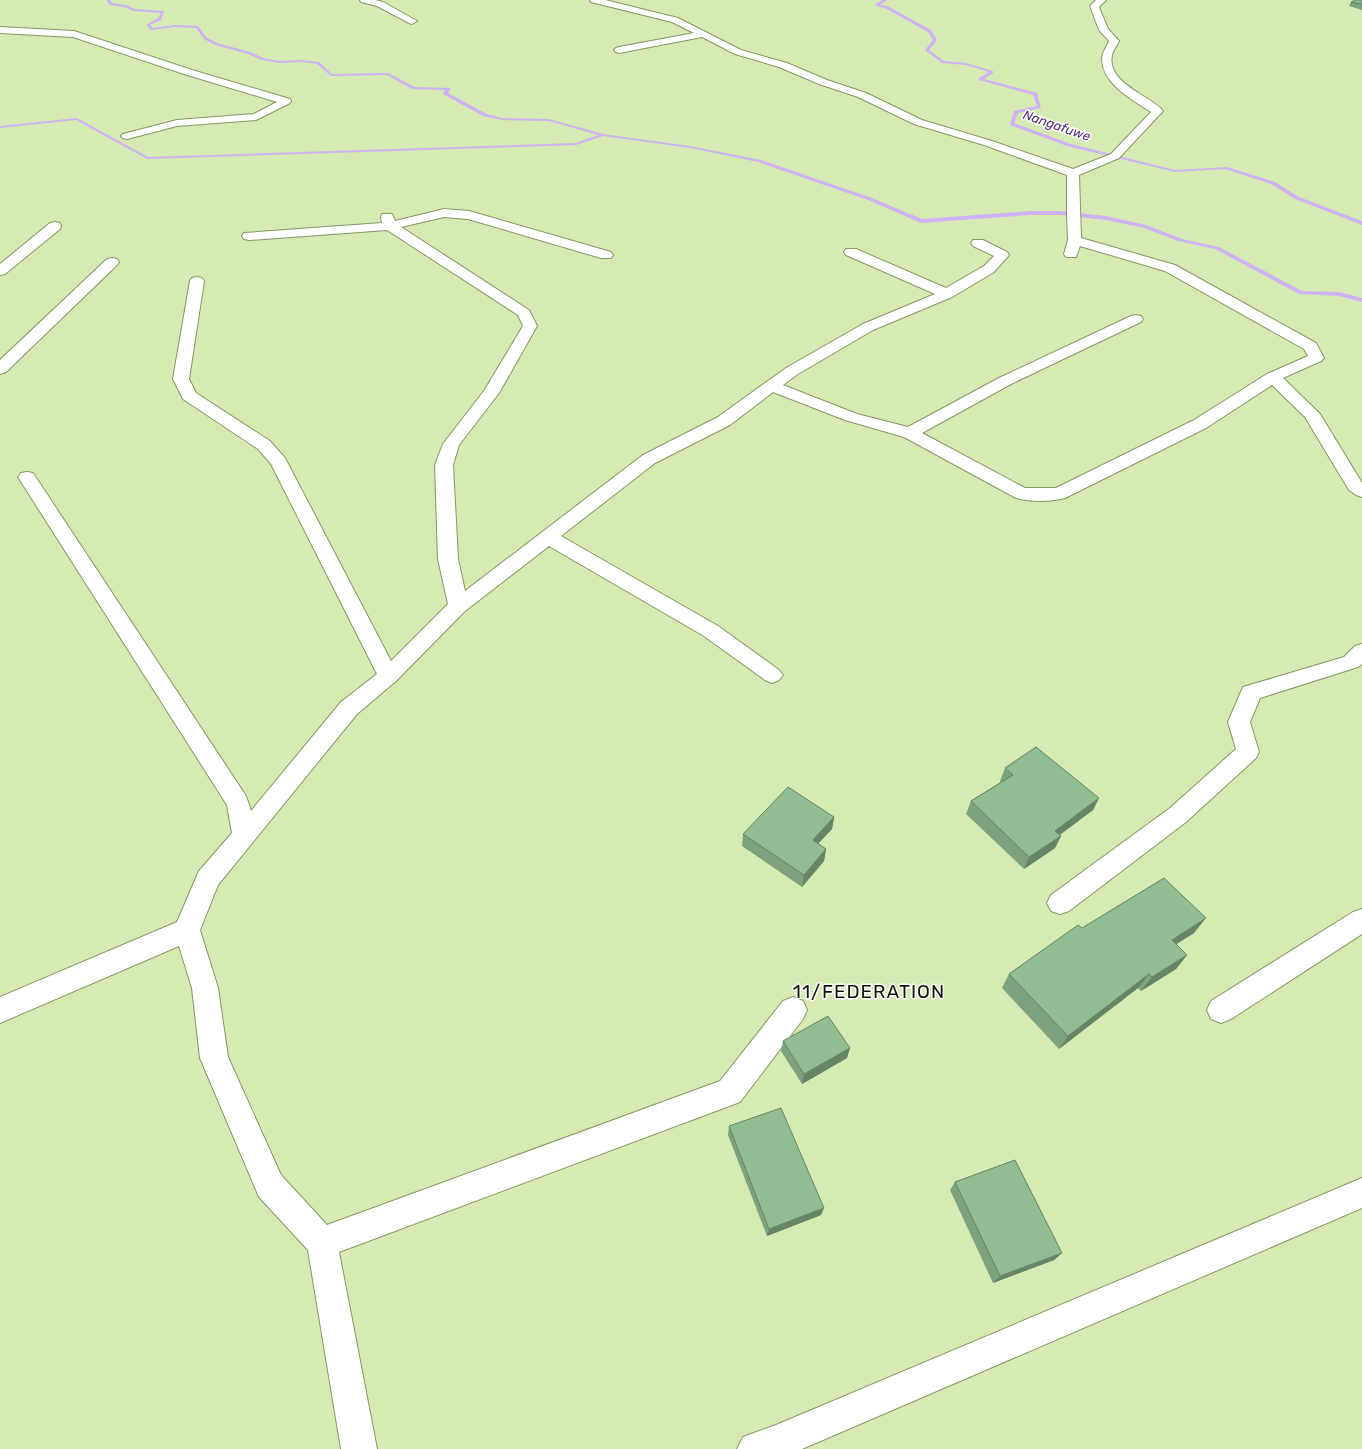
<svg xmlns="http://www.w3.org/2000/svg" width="1362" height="1449" viewBox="0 0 1362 1449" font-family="Rubik,sans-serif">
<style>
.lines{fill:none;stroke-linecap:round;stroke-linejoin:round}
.stream{fill:#cfb2f4;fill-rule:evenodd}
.street-casing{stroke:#859764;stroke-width:2}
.street{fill:#fff;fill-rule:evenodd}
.wall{fill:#7ea27e}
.shaded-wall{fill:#668466}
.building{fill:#92bc92;stroke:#668466}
.labels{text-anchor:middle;stroke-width:3;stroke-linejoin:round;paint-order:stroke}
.far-water-label{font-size:13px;font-style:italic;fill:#542d79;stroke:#fff}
.near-quarter-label{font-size:19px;letter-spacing:1px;fill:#0d1402;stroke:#fff}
</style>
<rect width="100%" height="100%" fill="#d6eab3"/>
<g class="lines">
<!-- stream -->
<g class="stream">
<path d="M106,0H110L112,3L126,5L135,9L164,11L161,20L150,25L153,28L175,25L198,26L206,37L217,43L250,52L263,58L279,61L301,60L319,62L332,74L388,73L415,87L451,88L448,93L487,114L502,118L549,119L603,134L690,146L761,160L872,198L922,219L1031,211H1060L1106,216L1146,225L1182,239L1219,247L1302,291L1339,292L1362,298V302L1339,296L1299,294L1215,249L1178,241L1144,228L1106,220L1060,215H1031L921,223L868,200L758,162L690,148L603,136L576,145L147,159L76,120L0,128V126L77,118L148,157L576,143L598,135L549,121L502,120L483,116L443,94L445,90L412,89L387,75L331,76L317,64L301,62L279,63L262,60L248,54L215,45L204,39L196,28L175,27L151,30L146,25L158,18L161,13L134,11L124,7L110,5Z"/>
<path d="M882,0H887L880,5L887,6L931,30L937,40L929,50L944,61L966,63L993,71V73L984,79L1037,93L1041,108L1018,113L1014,123L1071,144L1175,170L1227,167L1275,182L1299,197L1362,221V225L1295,199L1271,184L1225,169L1175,172L1067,146L1010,125L1014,111L1037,106L1033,95L979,80V78L989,72L966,65L942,63L925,50L933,40L928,32L885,8L876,6V4Z"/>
</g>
<defs>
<g id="street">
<path d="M360,0H375L383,2L417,21L412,24L409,23L377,6L361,2Z"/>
<path d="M590,0H605L678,18L741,50L787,63L827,80L866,93L922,120L992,141L1073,169L1111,154L1151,112C1133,100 1102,84 1102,59C1102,52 1107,47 1109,41L1099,30L1090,6L1096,0H1106L1099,7L1108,29L1119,41C1117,46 1113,50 1112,55C1106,84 1152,96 1163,111L1119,158L1079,175L1081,238L1175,265L1316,343L1324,358L1321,361L1283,378L1320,414L1362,483V497L1356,495L1349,490L1305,417L1272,385L1206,428L1065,498C1051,502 1030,502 1016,498L904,437L845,420L773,392L730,425L655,463L561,536L718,626L779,670L783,675L779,680L772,683L765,680L704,636L549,546L465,611L396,681L357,714L218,885L200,930L218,988L228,1057L281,1175L327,1225L720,1081L783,1001L793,997L803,1001L807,1010L803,1019L740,1102L339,1252L377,1449H341L308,1250L259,1197L200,1058L192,988L179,946L0,1023V997L177,922L199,871L232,833L227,805L18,477L21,473L27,472L33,473L246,796L251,811L341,702L377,674L271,464L258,449L183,399L173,379L190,281L192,278L197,277L202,278L204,281L189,379L196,393L270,441L285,458L391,661L448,604L438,559L435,465L443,444L484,391L523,326L518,315L387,230L249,240L244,239L242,236L244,233L382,223L381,217L382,214H392L395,221L444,209L469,211L611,252L613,255L611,258H601L468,219L444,217L401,227L529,310L537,326L499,393L459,445L453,465L458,559L465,591L643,455L718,417L786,368L863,324L935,294L846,255L844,252L846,249H856L946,288L984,266L994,256L973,246L971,243L973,240H983L1007,252L1009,255L994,272L952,297L873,330L798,374L783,385L857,414L908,427L999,378L1131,316L1136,315L1141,316L1143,319L1141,322L1011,384L922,433L1025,488H1056L1194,420L1267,374L1308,356L1304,349L1165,271L1080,246L1076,257H1066L1064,254L1068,240L1067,214V175L984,145L914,124L858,97L819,84L779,67L735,54L702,37L619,53L616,52L614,50L616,48L619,47L694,33L672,22L591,2Z"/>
<path d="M0,27L74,31L192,70L290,99L291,101L290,103L256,120L177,126L127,139L123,138L121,136L123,134L177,120L254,114L277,102L184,74L73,37L0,33Z"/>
<path d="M55,222L60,223L61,226L60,229L5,274L0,275V264L50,223Z"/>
<path d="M112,258L117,259L119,262L117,265L6,372L0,374V360L107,259Z"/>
<path d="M1362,644V664L1358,667L1260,698L1250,722L1259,752L1256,758L1186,822L1069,911L1060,914L1051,911L1047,903L1051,895L1170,808L1236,749L1228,722L1243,687L1344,657L1355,646Z"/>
<path d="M1362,909V934L1231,1019L1221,1023L1211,1019L1207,1010L1211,1001L1353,912Z"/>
<path d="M1362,1178V1208L802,1449H737L743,1437L776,1425Z"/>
</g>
</defs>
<!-- street casing -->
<use href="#street" class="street-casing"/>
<!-- street -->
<use href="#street" class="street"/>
</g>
<!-- wall -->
<g class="wall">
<path d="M1362,0V10L1349,6L1351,2Z"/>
<path d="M1005,768L1099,798L1093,810L1059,835L1061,836L1055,848L1024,869L966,814L971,801L1001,782L1000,781Z"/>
<path d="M834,817L832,829L818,844L826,849L824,861L802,887L742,846L743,834Z"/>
<path d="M1082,928L1194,933L1176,944L1187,955L1176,969L1141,991L1138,988L1059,1049L1002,988L1009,974Z"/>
<path d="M783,1041L850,1048L847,1058L802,1084L781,1051Z"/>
<path d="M729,1126L821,1215L767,1236L728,1135Z"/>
<path d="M955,1182L1062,1253L1054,1260L993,1283L950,1190Z"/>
</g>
<!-- shaded-wall -->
<g class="shaded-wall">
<path d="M1099,798L1093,810L1049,843L1055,831Z"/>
<path d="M834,817L832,829L810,852L813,840Z"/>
<path d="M1061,836L1055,848L1024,869L1029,857Z"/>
<path d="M826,849L824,861L802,887L804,875Z"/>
<path d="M1206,918L1194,933L1161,954L1172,940Z"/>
<path d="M1187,955L1176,969L1141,991L1152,977Z"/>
<path d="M1149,974L1138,988L1059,1049L1068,1036Z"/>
<path d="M850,1048L847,1058L802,1084L804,1074Z"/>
<path d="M824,1208L821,1215L767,1236L769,1229Z"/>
<path d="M1062,1253L1054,1260L993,1283L1000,1276Z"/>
</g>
<!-- building -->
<g class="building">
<path d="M1355,0H1362V4L1351,2Z"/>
<path d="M1036,747L1099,798L1055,831L1061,836L1029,857L971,801L1013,775L1005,768Z"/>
<path d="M788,787L834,817L813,840L826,849L804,875L743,834Z"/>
<path d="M1164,878L1206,918L1172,940L1187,955L1152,977L1149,974L1068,1036L1009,974L1078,925L1082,928Z"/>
<path d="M828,1016L850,1048L804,1074L783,1041Z"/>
<path d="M781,1108L824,1208L769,1229L729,1126Z"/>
<path d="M1015,1160L1062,1253L1000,1276L955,1182Z"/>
</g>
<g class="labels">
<!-- far-water labels -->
<g class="far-water-label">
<text transform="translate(1057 125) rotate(19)" y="5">Nangafuwe</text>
</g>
<!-- near-quarter labels -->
<g class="near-quarter-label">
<text x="869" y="998">11/FEDERATION</text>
</g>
</g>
</svg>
